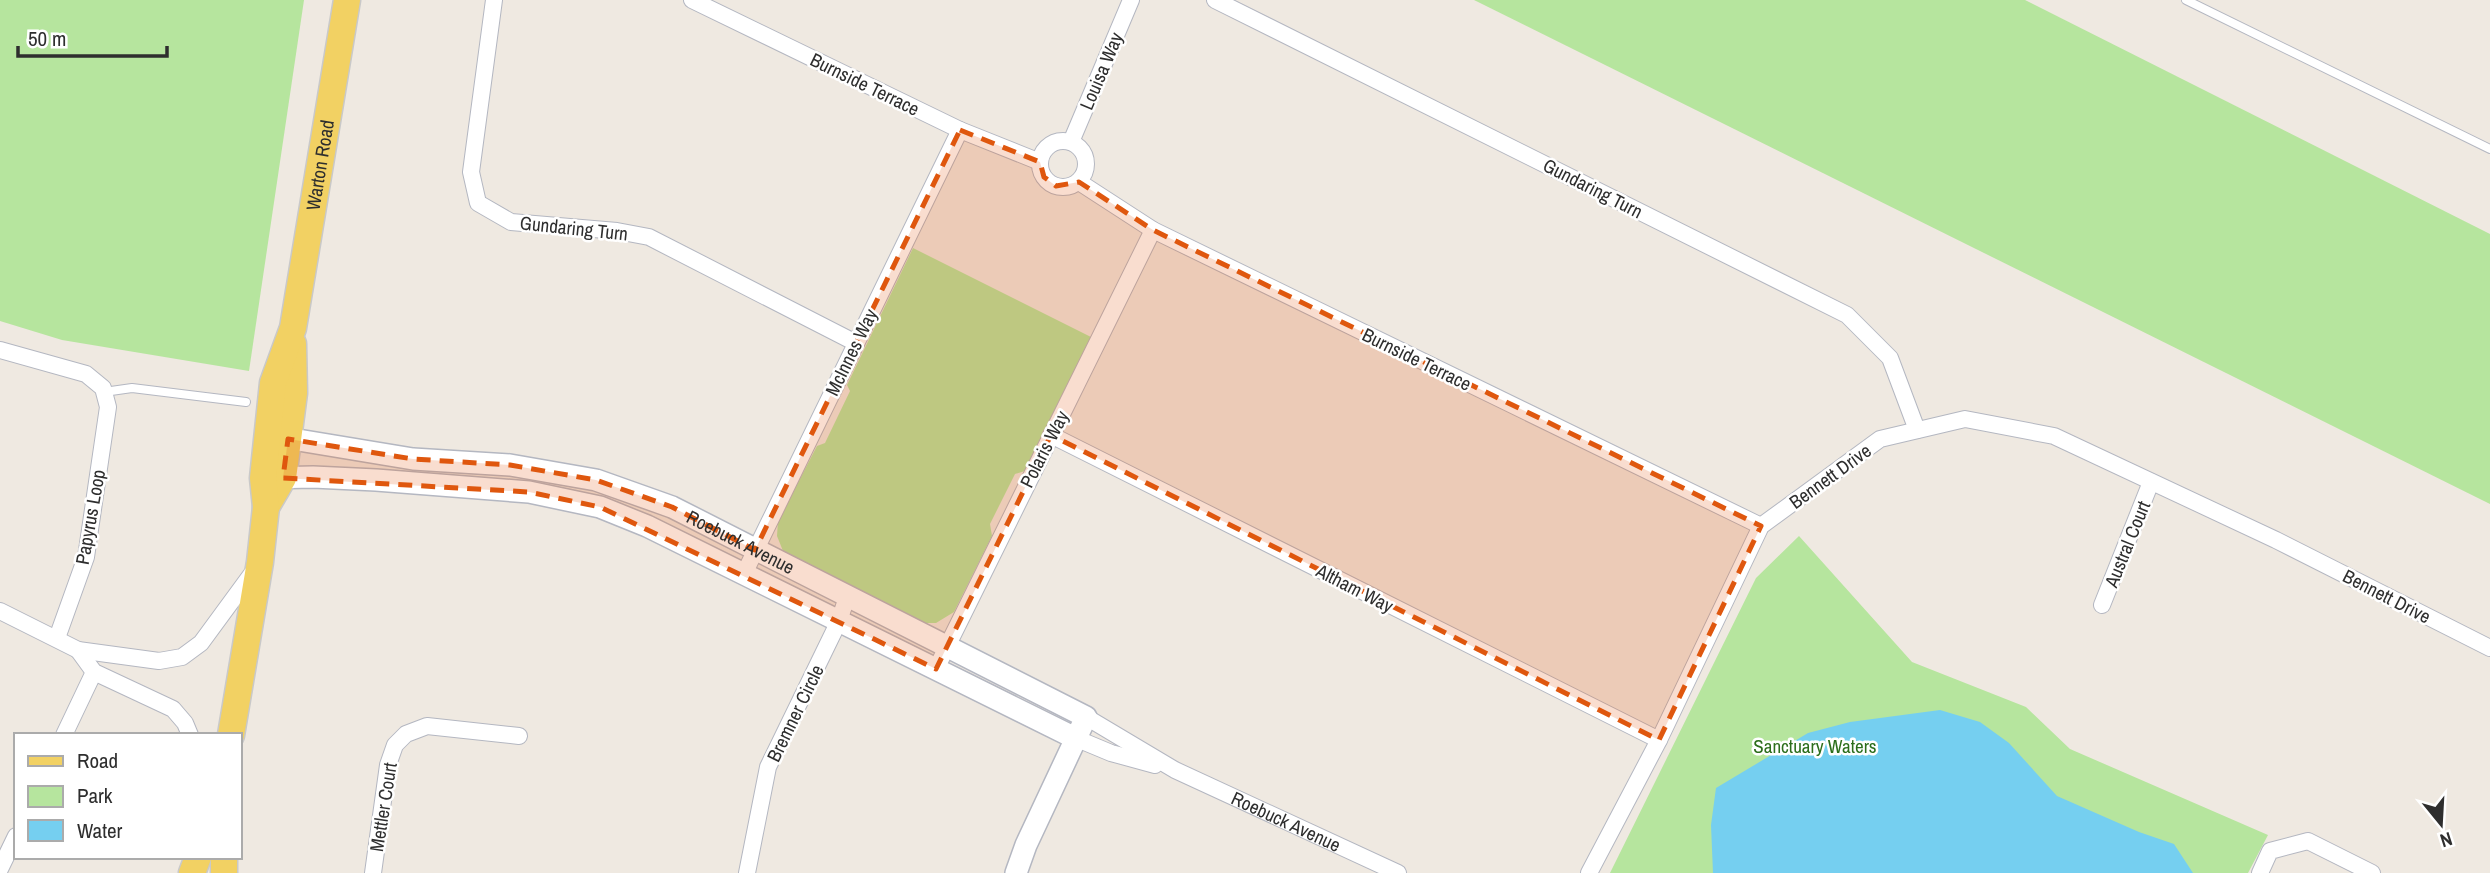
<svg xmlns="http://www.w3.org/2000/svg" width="2490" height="873" viewBox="0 0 2490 873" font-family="'Archivo Narrow',sans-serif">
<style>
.green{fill:#b6e59e}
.water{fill:#75cff0}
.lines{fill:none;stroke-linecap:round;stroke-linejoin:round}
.service-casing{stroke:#b4b7c1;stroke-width:10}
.minor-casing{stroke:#b4b7c1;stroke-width:18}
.tertiary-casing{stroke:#b4b7c1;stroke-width:24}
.primary-casing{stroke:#c9c9c9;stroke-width:29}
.service{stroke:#fff;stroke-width:8}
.minor{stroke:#fff;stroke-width:16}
.tertiary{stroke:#fff;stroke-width:21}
.primary{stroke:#f2d163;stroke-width:26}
.marked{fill:#df570e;fill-opacity:0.2;stroke:#df570e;stroke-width:5;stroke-dasharray:14 9;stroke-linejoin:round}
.labels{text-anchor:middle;stroke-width:5;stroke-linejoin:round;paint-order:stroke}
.street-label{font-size:19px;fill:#2e2e2e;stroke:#fff}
.park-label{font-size:19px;fill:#2c6e1b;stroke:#fff}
</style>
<rect width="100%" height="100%" fill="#efe9e1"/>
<!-- green -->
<g class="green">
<path d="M0,0H304L249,371L62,340L0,321Z"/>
<path d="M1474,0H2025L2490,234V504Z"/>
<path d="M913,248L1091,337L1025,471L1015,474L990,524L992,536L954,612L936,623H919L783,551L777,536L778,521L817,446L825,443L850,391L847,385Z"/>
<path d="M1799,536L1912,662L2026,707L2070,749L2268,835L2248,873H1610L1756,578Z"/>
</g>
<!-- water -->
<path class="water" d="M1940,710L1980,722L2009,743L2057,796L2139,832L2174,844L2193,873H1713L1711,825L1716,788L1808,733L1850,722Z"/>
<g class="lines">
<defs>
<g id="service">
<path d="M2186,0L2490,149"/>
<path d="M104,392L132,388L246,402"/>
</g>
<g id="minor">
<path d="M494,0L471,172L478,203L511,222L617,231L649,237L856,343"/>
<path d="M692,0L960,130L1040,162"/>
<path d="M1215,0L1847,315L1890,358L1917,430"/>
<circle cx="1063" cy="164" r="23"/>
<path d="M1071,142L1131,0"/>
<path d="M1079,182L1153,230L1761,526"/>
<path d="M0,350L86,374L103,388L108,407L86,557L57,638"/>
<path d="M1051,435L1659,740"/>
<path d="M744,574L960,130"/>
<path d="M2102,605L2151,482"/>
<path d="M0,611L78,650L159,661L182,657L201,643L256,568"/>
<path d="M78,650L94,672L173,709L185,723L190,735"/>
<path d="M936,669L1153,230"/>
<path id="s1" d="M1086,717L1175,770L1398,873"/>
<path d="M64,735L94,672"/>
<path d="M1075,738L1111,753L1155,765"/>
<path d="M0,869L16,836"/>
<path d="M373,873L388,765L395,745L406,734L427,726L519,736"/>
<path d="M747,873L768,767L839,621L847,597"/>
<path d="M1589,873L1659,740L1761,526L1880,439L1965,419L2054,436L2276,540L2490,648"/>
<path d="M2260,873L2270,851L2308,841L2372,873"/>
</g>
<g id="tertiary">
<path id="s2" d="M274,436L413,459L510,465L596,480L672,507L1086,717L1026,845L1016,873"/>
<path d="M268,478L313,477L376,480L529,492L600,507L647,526L1075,738"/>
</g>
<g id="primary">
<path d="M266,507L283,478L294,393L293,344"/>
<path id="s3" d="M231,735L260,562L266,507L263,478L273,383L293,328L347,0"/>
<path d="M224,857V873"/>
<path d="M192,873L198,857"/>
</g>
</defs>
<!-- service casing -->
<use href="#service" class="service-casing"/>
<!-- minor casing -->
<use href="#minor" class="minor-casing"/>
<!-- tertiary casing -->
<use href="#tertiary" class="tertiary-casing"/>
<!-- primary casing -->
<use href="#primary" class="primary-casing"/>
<!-- service -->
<use href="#service" class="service"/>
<!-- minor -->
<use href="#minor" class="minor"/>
<!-- tertiary -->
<use href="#tertiary" class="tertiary"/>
<!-- primary -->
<use href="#primary" class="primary"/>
</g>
<!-- marked area -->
<path class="marked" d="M960,130L1040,162L1044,177L1056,186L1079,182L1153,230L1761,526L1659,740L1051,435L936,669L600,507L529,492L283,478L288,439L413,459L510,465L596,480L672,507L755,550Z"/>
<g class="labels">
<!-- street labels -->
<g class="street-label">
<text transform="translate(1101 71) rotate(-67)" y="7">Louisa Way</text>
<text transform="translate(865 84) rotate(26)" y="7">Burnside Terrace</text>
<text dy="7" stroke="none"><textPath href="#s3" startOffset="579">Warton Road</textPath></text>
<text transform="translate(1593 188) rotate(27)" y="7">Gundaring Turn</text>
<text transform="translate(574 228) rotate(6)" y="7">Gundaring Turn</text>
<text transform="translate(851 352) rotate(-64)" y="7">McInnes Way</text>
<text transform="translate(1417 359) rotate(26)" y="7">Burnside Terrace</text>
<text transform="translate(1044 449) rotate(-63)" y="7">Polaris Way</text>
<text transform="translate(1830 476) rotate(-36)" y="7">Bennett Drive</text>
<text transform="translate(90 517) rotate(-80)" y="7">Papyrus Loop</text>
<text dy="7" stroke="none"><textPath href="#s2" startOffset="483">Roebuck Avenue</textPath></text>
<text transform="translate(2127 544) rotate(-68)" y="7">Austral Court</text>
<text transform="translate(1355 588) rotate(27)" y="7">Altham Way</text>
<text transform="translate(2387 596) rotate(27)" y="7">Bennett Drive</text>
<text transform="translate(795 713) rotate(-64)" y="7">Bremner Circle</text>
<text transform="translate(383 807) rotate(-81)" y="7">Mettler Court</text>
<text dy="7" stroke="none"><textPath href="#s1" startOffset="226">Roebuck Avenue</textPath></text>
</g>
<!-- park labels -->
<g class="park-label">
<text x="1815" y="753">Sanctuary Waters</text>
</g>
</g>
<!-- legend -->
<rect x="14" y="733" width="228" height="126" fill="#ffffff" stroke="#ababab" stroke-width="2"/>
<rect x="28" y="756" width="35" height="10" fill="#f2d163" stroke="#ababab" stroke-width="2"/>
<text x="77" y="768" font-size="21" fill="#2e2e2e">Road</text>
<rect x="28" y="786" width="35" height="21" fill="#b6e59e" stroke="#ababab" stroke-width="2"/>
<text x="77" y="803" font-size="21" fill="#2e2e2e">Park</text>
<rect x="28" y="820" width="35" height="21" fill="#75cff0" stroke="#ababab" stroke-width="2"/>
<text x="77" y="838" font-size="21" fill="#2e2e2e">Water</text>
<!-- north arrow -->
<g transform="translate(2441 824) rotate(162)" stroke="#ffffff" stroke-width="5" paint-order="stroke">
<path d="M0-5L12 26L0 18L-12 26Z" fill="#2e2e2e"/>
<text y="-10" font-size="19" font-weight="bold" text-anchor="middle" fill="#2e2e2e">N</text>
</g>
<!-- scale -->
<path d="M18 46v10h149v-10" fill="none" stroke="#2e2e2e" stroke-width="3.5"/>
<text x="28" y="46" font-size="21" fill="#2e2e2e" stroke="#ffffff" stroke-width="5" paint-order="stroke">50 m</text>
</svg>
